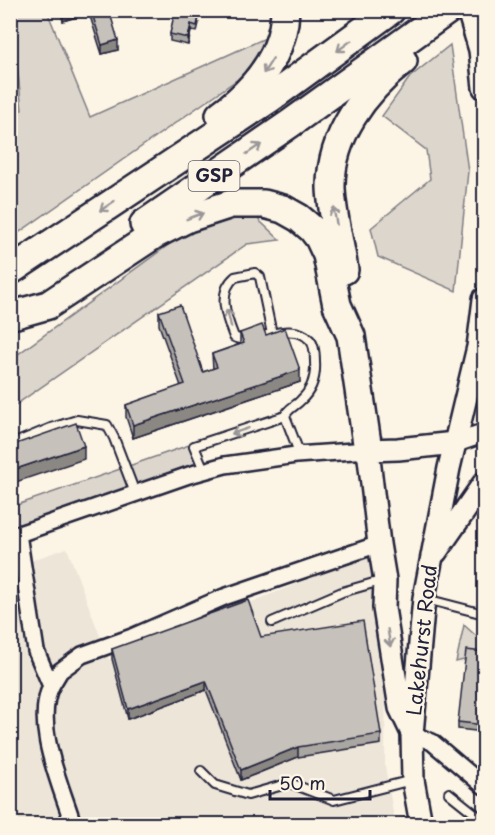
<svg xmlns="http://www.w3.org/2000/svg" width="495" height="835" viewBox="0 0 495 835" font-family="'Playpen Sans',sans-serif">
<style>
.built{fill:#ece5d8}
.green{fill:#dcd6cc;stroke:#7f7c84;stroke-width:1.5}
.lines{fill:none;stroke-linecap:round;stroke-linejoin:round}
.service-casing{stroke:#22223b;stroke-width:12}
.minor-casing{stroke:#22223b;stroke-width:20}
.tertiary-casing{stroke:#22223b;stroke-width:22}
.secondary-casing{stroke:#22223b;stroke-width:26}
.motorway-casing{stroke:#22223b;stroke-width:32}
.service{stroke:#fcf5e5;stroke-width:8}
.minor{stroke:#fcf5e5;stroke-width:15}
.tertiary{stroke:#fcf5e5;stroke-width:18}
.secondary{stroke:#fcf5e5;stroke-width:21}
.motorway{stroke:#fcf5e5;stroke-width:27}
.wall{fill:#aaa6a1;stroke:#22223b;stroke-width:1.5}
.shaded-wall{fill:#8b8783;stroke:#22223b;stroke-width:1.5}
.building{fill:#c6c1bb;stroke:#22223b;stroke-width:1.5}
.oneway{stroke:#9a9698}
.labels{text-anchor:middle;stroke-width:4.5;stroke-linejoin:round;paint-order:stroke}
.shield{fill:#fcf5e5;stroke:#63616e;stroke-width:1.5}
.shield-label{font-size:18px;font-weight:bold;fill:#22223b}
.street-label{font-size:20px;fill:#22223b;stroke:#fcf5e5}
</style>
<rect width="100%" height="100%" fill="#fcf5e5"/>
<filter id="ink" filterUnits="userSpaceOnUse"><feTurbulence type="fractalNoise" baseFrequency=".0167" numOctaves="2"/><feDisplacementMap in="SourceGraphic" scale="12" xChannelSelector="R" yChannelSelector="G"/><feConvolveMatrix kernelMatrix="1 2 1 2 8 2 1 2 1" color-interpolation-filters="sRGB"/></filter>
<g filter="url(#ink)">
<!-- built -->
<g class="built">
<path d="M10,11L22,111L11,112H10Z"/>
<path d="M67,548L109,660L373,553L386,632L385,766L395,824H11L10,568Z"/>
</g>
<!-- green -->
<g class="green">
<path d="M11,11H47L90,117L272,35L248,72L11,238L10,112L22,110Z"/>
<path d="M450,45L468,171L456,291L378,257L371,228L430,179L426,150L382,116L410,77Z"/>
<path d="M246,208L280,240L247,244L11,408L10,360L182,235Z"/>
<path d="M189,445L198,470L11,531V507Z"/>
<path d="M464,625L484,643V662L475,657L456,662Z"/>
</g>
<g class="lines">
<defs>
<g id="service">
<path d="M272,334L260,277L255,273L235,277C217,292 226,317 234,337C250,347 291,318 310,340C315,345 315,356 315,362C316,377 312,390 301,400C296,406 288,408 285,416L300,455"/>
<path d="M10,445L51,428L77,420L107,425L114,438L135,493"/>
<path d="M204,470L194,446L285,416"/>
<path d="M426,599L484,614"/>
<path d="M272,622L342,592L384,580"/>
<path d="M201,771L215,785L248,795L290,783L334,800L412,780"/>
<path d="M449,793L484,821"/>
</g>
<g id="minor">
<path d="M18,534L36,651L51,686C33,726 61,785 73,824"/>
<path d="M10,537L189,475L225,465L296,455L368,450"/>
<path d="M51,686L60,671L82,655L132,637L224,597L379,544"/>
<path d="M412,734L432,742L484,786"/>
</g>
<path id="tertiary" d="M455,443L484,433"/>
<g id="secondary">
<path d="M468,10L480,50L484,88"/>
<path d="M436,552L484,483"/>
<path d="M412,733L400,708L384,608L385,580L379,544L368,450L398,449L455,443"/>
<path d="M421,824L413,780L412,734L424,598L449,468L478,347L484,299"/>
</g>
<g id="motorway">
<path d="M220,115C254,90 284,55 285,10"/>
<path d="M144,224L291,123L448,10"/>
<path d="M344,270C340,243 332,215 331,188C330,136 365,91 403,61"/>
<path d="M10,271L269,99L391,10"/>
<path d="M16,314L48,305L154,235L188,218L231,204H264L283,209L299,218L312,229L319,238L327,255L337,305L351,336L368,450"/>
</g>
</defs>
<!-- service casing -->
<use href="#service" class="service-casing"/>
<!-- minor casing -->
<use href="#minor" class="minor-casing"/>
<!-- tertiary casing -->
<use href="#tertiary" class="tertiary-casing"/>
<!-- secondary casing -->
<use href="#secondary" class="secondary-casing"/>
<!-- motorway casing -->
<use href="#motorway" class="motorway-casing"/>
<!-- service -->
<use href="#service" class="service"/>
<!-- minor -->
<use href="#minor" class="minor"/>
<!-- tertiary -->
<use href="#tertiary" class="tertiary"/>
<!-- secondary -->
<use href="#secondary" class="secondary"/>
<!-- motorway -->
<use href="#motorway" class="motorway"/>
</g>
<!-- wall -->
<g class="wall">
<path d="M60,10H109L118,50L102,54L89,13L63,21Z"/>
<path d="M170,10H196L195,15L199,23L197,32L191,31L188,45L170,41V34L175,13L170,12Z"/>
<path d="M159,312L203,372L213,369L212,354L240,344V333L266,335L300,382L133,438L126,417V405L181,386L159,325Z"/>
<path d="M261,637L381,734V744L298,757L241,780L206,690L128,719L112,659V649Z"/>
<path d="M484,652V732L458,729V722Z"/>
</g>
<!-- shaded-wall -->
<g class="shaded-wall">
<path d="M65,10H89V13L63,21V11Z"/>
<path d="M191,24V31L188,45V38Z"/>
<path d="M118,40V50L102,54V45Z"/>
<path d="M300,370V382L133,438V425Z"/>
<path d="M84,446V459L10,484V471Z"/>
<path d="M206,681V690L128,719V709Z"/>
<path d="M298,747V757L241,780V770Z"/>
</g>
<!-- building -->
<g class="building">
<path d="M91,10H109L118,40L102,45Z"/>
<path d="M175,10H194L193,15L199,16L197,26L191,24L188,38L170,34Z"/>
<path d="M180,305L203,372L217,367L212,354L244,343L240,333L262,325L266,335L285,328L300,370L133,425L126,405L185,384L159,312Z"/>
<path d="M76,423L84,446L10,471V446Z"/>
<path d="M248,600L261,637L363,621L381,734L298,747L241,770L206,681L128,709L112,649Z"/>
<path d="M466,650L484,652V725L458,722Z"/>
<path d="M406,818L407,825H381V823Z"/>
</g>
<!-- one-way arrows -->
<defs><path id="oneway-shaft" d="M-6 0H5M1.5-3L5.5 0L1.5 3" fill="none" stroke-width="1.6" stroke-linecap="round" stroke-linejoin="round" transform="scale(1.5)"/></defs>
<g class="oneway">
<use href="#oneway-shaft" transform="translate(344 46) rotate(143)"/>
<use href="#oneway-shaft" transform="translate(268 66) rotate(122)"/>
<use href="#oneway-shaft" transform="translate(254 149) rotate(-34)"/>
<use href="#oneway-shaft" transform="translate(107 206) rotate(146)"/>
<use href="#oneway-shaft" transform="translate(195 216) rotate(-21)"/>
<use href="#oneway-shaft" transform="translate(335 216) rotate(-101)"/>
<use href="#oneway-shaft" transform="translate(229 318) rotate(-104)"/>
<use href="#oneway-shaft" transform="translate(240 431) rotate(161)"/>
<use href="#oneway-shaft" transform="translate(389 638) rotate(81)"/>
</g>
</g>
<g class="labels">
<!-- shield labels -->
<rect class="shield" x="188.5" y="161" width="51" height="30" rx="4.5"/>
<g class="shield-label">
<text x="214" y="182">GSP</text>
</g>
<!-- street labels -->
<g class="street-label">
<text transform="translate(422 640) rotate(-84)" y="7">Lakehurst Road</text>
</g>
</g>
<!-- margin -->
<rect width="495" height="835" fill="none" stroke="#fcf5e5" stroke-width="36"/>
<rect x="18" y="18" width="459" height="799" fill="none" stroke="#22223b" stroke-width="2" filter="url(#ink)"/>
<!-- scale -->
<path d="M270 790v9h100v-9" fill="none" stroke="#22223b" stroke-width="3"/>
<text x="279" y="790" font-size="18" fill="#22223b" stroke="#fcf5e5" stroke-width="4.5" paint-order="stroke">50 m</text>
</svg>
